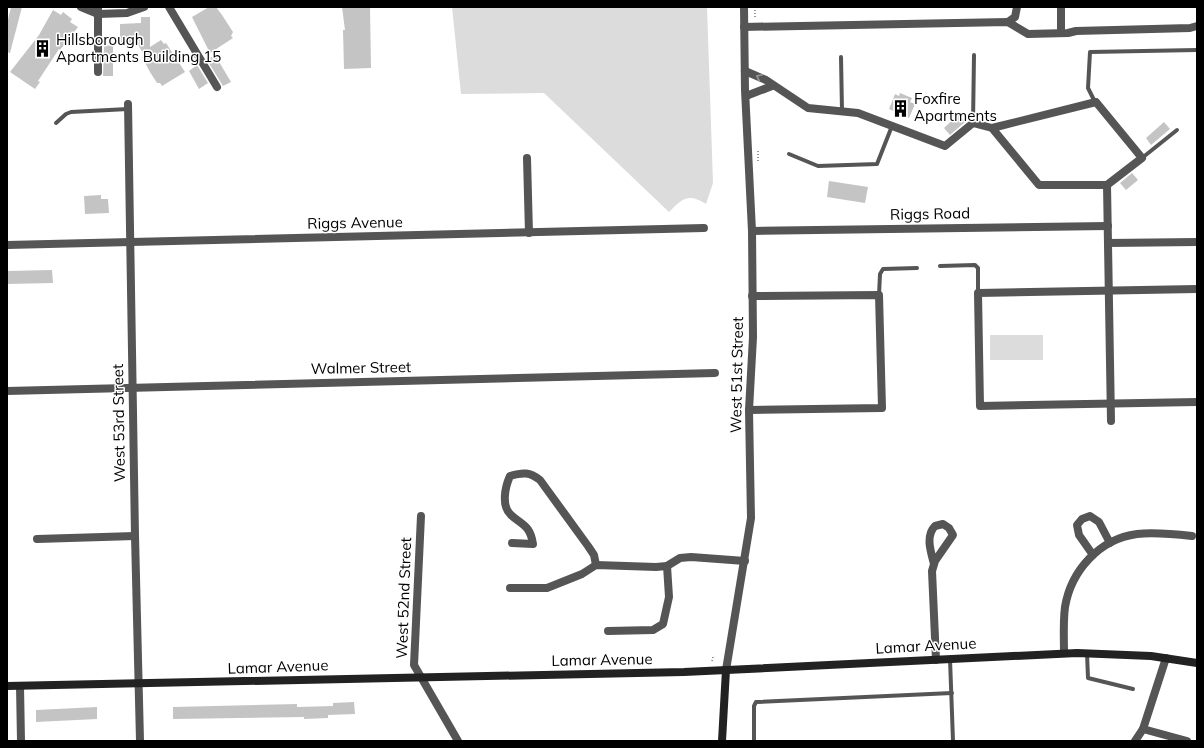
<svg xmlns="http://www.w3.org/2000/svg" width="1204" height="748" viewBox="0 0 1204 748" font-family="Mulish,sans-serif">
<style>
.green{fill:#dcdcdc}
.building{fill:#c4c4c4}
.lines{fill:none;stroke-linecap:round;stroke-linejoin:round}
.path{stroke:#777;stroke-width:1.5;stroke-dasharray:1 2;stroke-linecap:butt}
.lane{stroke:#555;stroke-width:4}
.street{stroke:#555;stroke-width:8}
.secondary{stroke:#222;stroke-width:8}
.oneway{stroke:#999}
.labels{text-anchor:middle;stroke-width:3;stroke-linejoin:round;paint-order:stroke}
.poi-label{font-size:15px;fill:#000;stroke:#fff;text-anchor:start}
.street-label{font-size:15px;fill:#000;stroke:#fff}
</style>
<rect width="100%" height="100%" fill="#fff"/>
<!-- green -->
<g class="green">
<path d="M452,7H707L713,183L706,204C688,193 683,198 669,212L544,93L461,94Z"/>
<rect x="990" y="335" width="53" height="25"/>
</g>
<!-- building -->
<g class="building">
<path d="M11,7H22L10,53L7,52V24Z"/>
<path d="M209,7H216L222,15L233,32L231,36L233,38L210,53L192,17Z"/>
<path d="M342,7H370L371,68L344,69L343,30H345Z"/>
<path d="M53,10L61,15L63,12L72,19L70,22L78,27L60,50L59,49L38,81L40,82L35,89L10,72L39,35Z"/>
<path d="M141,17H150V47L161,40L164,44L166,43L185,72L162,86L160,83H157L150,72L142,57L145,56L138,45H120V24L141,23Z"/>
<path d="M113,45V76H103L104,46Z"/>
<path d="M215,55L231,82L223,86L207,60Z"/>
<path d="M197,65L208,83L199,89L189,71Z"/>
<path d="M900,93L912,98L910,102L915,104L909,118L889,109L895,94L899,96Z"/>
<path d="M959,114L965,122L950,135L944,128Z"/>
<path d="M1164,122L1170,129L1151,145L1146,138Z"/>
<path d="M1132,173L1138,180L1126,190L1120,183Z"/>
<path d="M829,181L868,187L865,203L827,197Z"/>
<path d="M101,195V199H108L109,213L85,214L84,196Z"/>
<path d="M52,270L53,283L7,284V271Z"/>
<path d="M354,702L355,714L328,715V718L304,719V717L173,719V707L297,704V707L333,706V703Z"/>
<path d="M97,707V719L36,722V710Z"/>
</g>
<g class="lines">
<!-- path -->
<g class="path">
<path d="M755,7V19"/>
<path d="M758,151V163"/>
<path d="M712,661L713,657H715"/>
</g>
<!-- lane -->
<g class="lane">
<path d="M841,57L842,111"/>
<path d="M1095,102L1088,88L1090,52L1197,50"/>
<path d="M56,123L66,114L71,112L128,109"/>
<path d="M973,123L974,55"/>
<path d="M789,154L818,166L877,164L892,126"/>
<path d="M1142,158L1177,130"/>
<path d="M940,266L975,265L978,268V293"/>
<path d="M879,295L880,274L883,269L917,268"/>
<path d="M1087,653L1088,678L1133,689"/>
<path d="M950,659L953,741"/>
<path d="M754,741V706L756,702L952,693"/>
</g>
<!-- street -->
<g class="street">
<path d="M81,7L98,14L127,13L144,7"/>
<path d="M98,7V72"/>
<path d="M169,7L217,87"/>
<path d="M1061,7V33"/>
<path d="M1008,22L1015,17L1017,7"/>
<path d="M744,27L1008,22L1028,34L1068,33L1076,31L1190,28L1197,26"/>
<path d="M745,71L766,80L808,108L858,113L945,146L973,123L992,128L1039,185H1107L1142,158L1096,102L992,128"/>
<path d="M746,96L772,86"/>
<path d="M128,104L135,536L140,741"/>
<path d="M527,158L529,233"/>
<path d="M1107,185L1111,421"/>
<path d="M752,231L1108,226"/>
<path d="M1108,243L1197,242"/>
<path d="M7,245L704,228"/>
<path d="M1197,289L978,293L980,406L1197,402"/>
<path d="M7,391L715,373"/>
<path d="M749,410L882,408L879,295L752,296"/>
<path d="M421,516L414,665L458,741"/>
<path d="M37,539L135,536"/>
<path d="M512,543L533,544C530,525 523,526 511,515C501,506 505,487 510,476C523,472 530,472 540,480L588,546L594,555L596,565"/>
<path d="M1093,555L1079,535L1077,525L1082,519L1090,516L1099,522L1110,543"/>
<path d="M934,564C931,552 925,536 935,526L943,524L949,528L953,535L935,561L932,571L936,660"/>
<path d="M510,588H547L582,574L596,565L656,567L667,566L680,558L691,557L745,561"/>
<path d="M608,631L653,630L663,624L669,597L667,566"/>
<path d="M1064,653C1064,638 1063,622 1065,607C1071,571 1099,539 1137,534C1155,532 1174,534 1192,536"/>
<path d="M726,670L751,518L749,410L753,337L752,231L745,90L744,7"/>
<path d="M20,686L21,741"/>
<path d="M1143,729L1187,741"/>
<path d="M1135,741L1143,729L1166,658"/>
</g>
<!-- secondary -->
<g class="secondary">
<path d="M7,686L684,672L1077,653L1151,656L1197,663"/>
<path d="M722,741L726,670"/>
</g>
</g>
<!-- one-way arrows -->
<defs><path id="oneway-chevron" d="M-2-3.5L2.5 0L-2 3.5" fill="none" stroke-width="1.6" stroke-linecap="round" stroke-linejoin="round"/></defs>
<use class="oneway" href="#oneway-chevron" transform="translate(759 77) rotate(-155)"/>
<!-- icons -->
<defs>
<symbol id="building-bare" viewBox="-9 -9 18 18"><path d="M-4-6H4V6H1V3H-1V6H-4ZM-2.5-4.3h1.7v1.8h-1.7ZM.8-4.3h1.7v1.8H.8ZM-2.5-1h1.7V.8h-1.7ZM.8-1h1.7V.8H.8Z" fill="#000" stroke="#fff" stroke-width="2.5" paint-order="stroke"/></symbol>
</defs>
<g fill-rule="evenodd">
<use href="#building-bare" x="30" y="36" width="25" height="25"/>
<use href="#building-bare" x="888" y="96" width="25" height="25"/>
</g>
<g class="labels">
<!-- poi labels -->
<g class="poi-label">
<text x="56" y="45">Hillsborough<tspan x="56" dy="17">Apartments Building 15</tspan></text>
<text x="914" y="104">Foxfire<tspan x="914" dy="17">Apartments</tspan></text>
</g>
<!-- street labels -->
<g class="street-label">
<text transform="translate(930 214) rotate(-1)" y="5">Riggs Road</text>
<text transform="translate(355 223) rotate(-1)" y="5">Riggs Avenue</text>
<text transform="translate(361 368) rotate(-1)" y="5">Walmer Street</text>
<text transform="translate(737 375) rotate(-89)" y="5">West 51st Street</text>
<text transform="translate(119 423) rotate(-91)" y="5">West 53rd Street</text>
<text transform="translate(404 598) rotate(-88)" y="5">West 52nd Street</text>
<text transform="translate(926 646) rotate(-3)" y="5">Lamar Avenue</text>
<text transform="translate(602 660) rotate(-1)" y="5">Lamar Avenue</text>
<text transform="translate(278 667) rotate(-2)" y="5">Lamar Avenue</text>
</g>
</g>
<!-- border -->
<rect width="1204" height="748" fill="none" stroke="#000000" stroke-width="16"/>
</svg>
